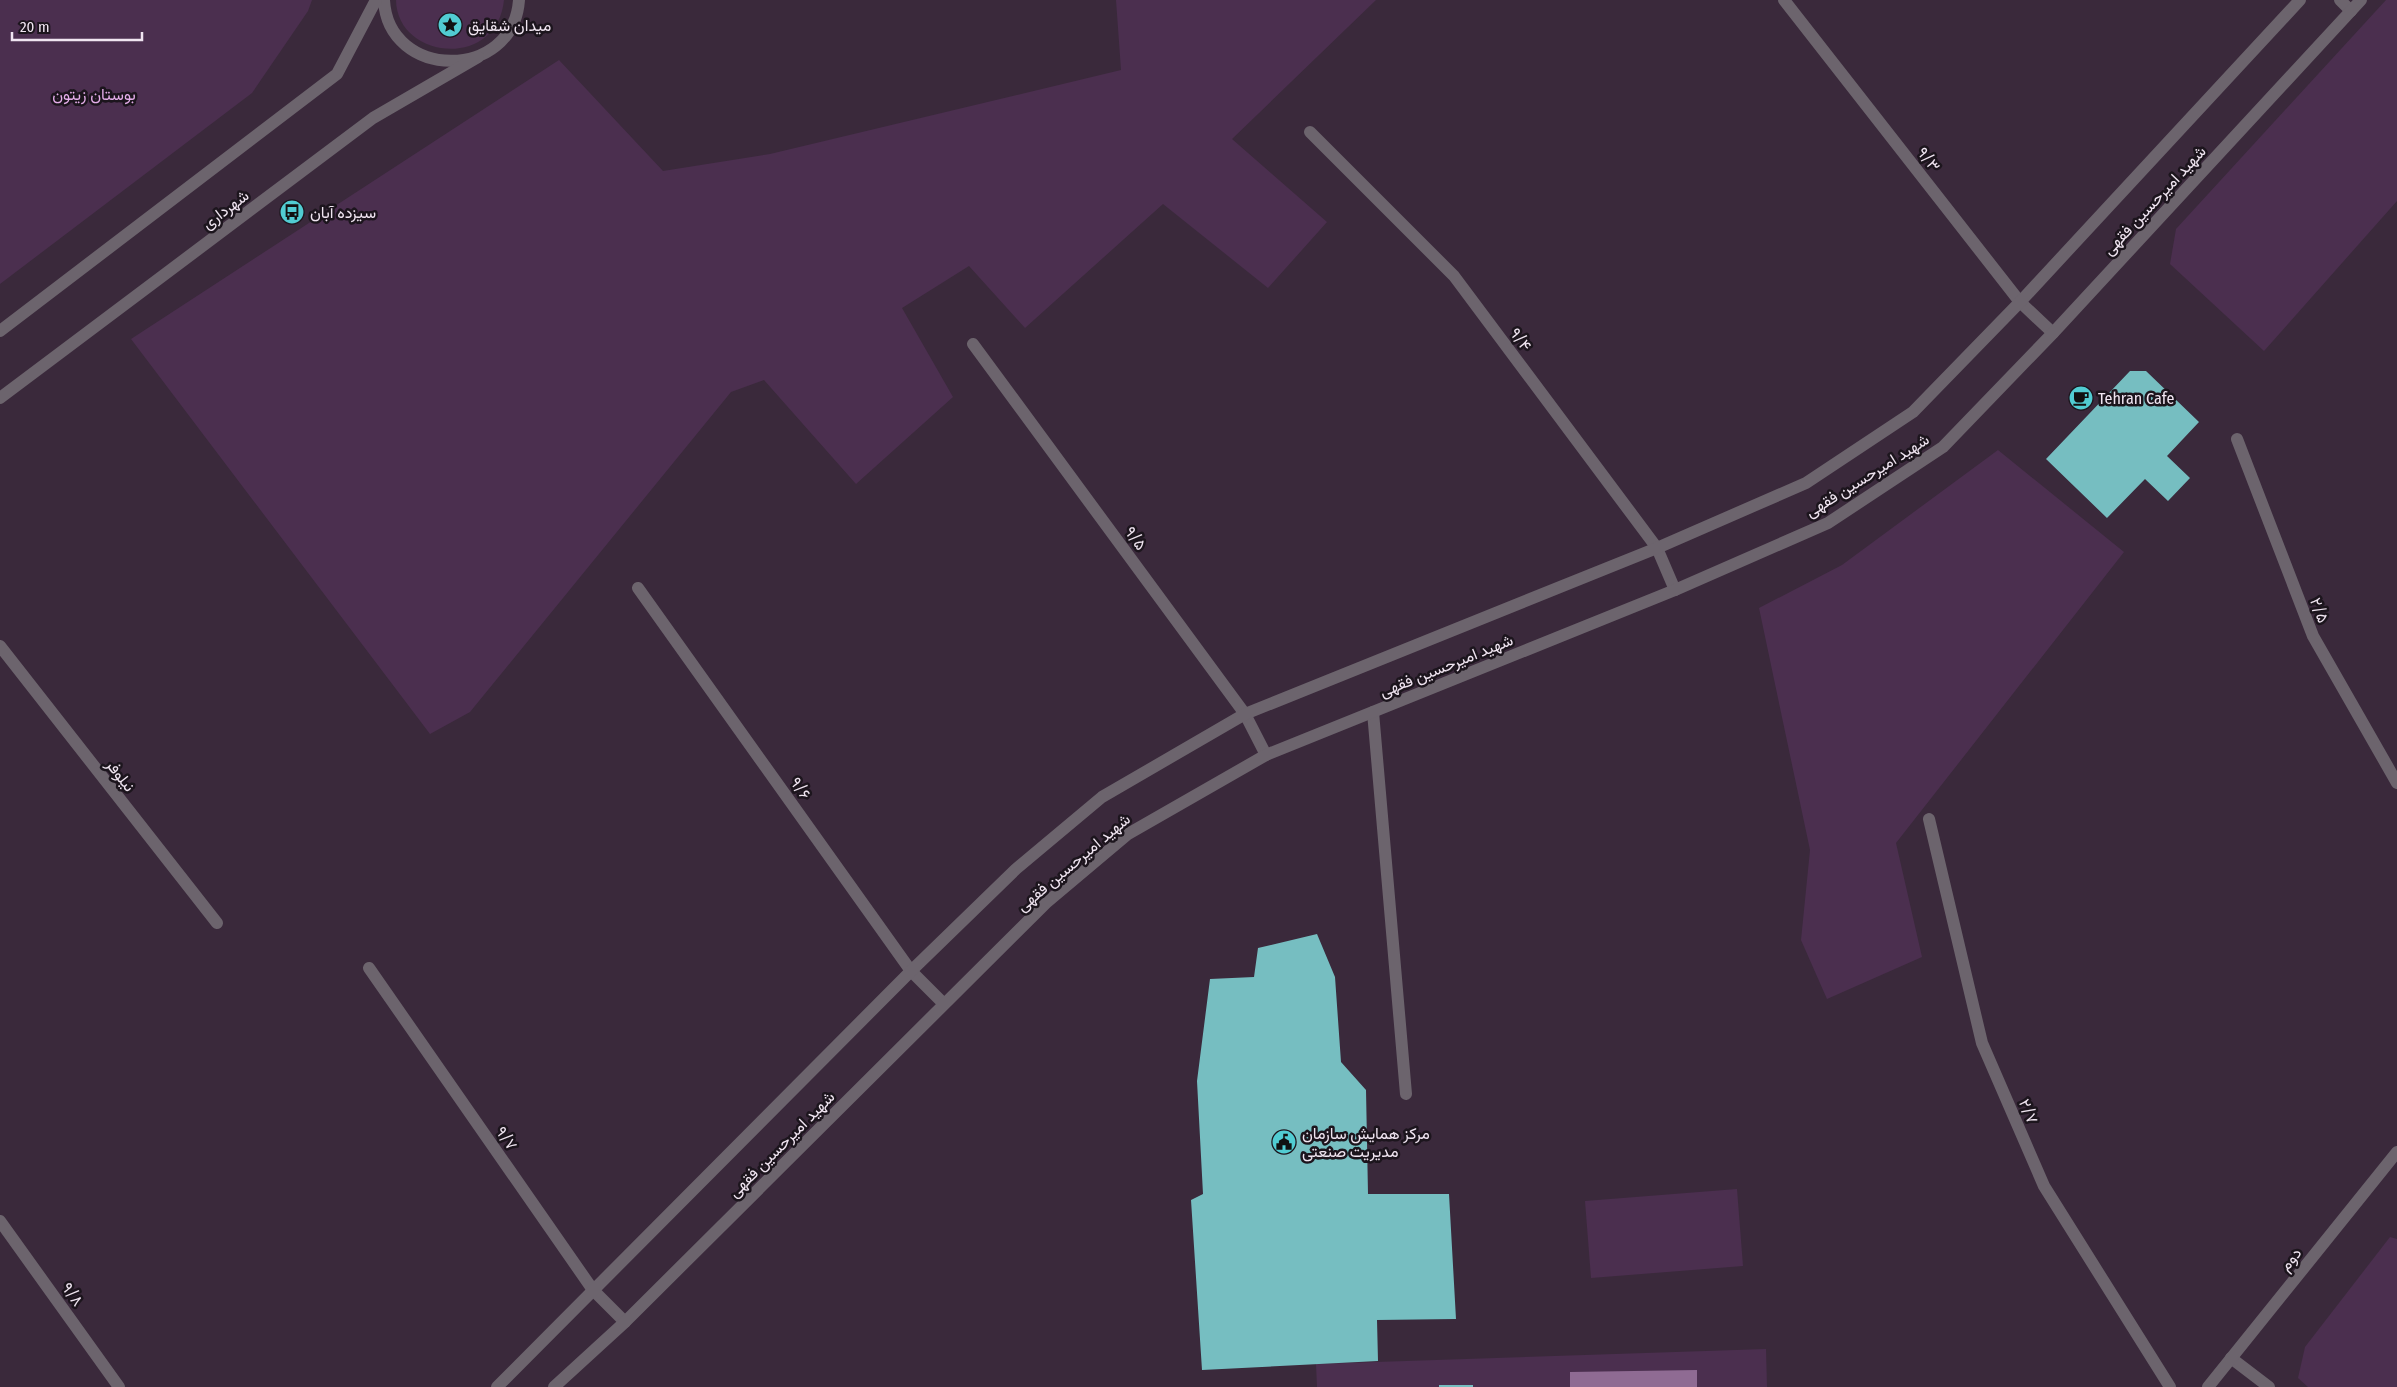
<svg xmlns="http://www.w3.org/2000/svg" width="2397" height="1387" viewBox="0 0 2397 1387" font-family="'Fira Sans Condensed',Vazirmatn,sans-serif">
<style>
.green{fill:#4b2f4f}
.water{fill:#8f6b93}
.building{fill:#76bec1}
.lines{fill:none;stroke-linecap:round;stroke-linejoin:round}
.minor{stroke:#6c646d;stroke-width:12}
.labels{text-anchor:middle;stroke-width:5;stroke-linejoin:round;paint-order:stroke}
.poi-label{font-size:16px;fill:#f0e5f1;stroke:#1c151d;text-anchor:start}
.park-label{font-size:16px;fill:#e4ade9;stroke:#1c151d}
.street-label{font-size:16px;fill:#f0e5f1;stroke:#1c151d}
</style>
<rect width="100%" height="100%" fill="#3a293b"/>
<!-- green -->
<g class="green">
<path d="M0,0H312L308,11L252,93L0,284Z"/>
<path d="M396,0H504C497,70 397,60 396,0Z"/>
<path d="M1116,0H1376L1232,139L1327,222L1268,288L1163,204L1025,328L969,266L902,308L953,397L856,484L764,380L731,392L470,712L430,734L131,339L559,60L663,171L770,154L1121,70Z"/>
<path d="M2386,0H2397V201L2264,351L2170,264L2176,229Z"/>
<path d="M1998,450L2124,552L1896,843L1922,957L1827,999L1801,940L1810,850L1759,608L1842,565Z"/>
<path d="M1737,1189L1743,1266L1591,1278L1585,1201Z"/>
<path d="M2390,1237L2397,1239V1387H2308L2298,1378L2305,1347Z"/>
<path d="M1766,1349L1767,1387H1317L1316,1364Z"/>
</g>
<!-- water -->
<path class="water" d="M1697,1370V1387H1570V1372Z"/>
<!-- building -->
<g class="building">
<path d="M2130,371H2146L2199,422L2167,456L2190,478L2168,501L2145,479L2107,518L2046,459Z"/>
<path d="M1317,934L1335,977L1341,1062L1366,1090L1368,1194H1449L1456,1319L1377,1320L1378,1361L1202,1370L1191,1200L1203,1194L1197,1081L1210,979L1254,977L1258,948Z"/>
<rect x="1439" y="1385" width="34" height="2"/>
</g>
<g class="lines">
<!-- minor -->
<g class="minor">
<path d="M384,0C388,80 513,82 519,0"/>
<path d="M1784,0L2020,302L2053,333"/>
<path d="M2340,0L2351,11"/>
<path d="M1310,132L1454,276L1657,548L1675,590"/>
<path d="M0,331L337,74L376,0"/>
<path d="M973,344L1245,714L1266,755"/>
<path d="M0,398L373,118L478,57"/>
<path d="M2237,439L2313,636L2397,783"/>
<path d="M638,588L911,971L943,1003"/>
<path d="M0,646L217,923"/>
<path d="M1373,712L1406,1094"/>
<path d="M1929,819L1982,1043L2044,1186L2170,1387"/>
<path d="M369,968L593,1290L625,1322"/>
<path d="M0,1221L119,1387"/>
<path d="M2231,1358L2269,1387"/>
<path d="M497,1387L911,971L1016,869L1102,797L1245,714L1657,548L1806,483L1913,412L2020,302L2300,0"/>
<path d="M554,1387L625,1322L1046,903L1128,834L1266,755L1675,590L1828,523L1943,447L2053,333L2361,0"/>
<path d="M2208,1387L2397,1152"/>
</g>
</g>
<!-- icons -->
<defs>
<symbol id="sight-disc" viewBox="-11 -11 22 22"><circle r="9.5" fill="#51ccd2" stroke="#1c151d"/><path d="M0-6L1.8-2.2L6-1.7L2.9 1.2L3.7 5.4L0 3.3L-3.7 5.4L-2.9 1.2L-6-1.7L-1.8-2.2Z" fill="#111"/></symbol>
<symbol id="bus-disc" viewBox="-11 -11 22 22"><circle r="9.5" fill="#51ccd2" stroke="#1c151d"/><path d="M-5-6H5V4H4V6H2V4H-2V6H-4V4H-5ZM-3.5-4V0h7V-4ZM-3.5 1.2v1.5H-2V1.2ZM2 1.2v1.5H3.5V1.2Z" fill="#111"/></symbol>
<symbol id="cafe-disc" viewBox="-11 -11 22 22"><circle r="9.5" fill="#51ccd2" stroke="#1c151d"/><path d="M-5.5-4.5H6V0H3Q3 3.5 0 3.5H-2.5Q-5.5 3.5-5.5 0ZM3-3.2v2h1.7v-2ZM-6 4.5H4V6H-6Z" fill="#111"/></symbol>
<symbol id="civic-disc" viewBox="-11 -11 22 22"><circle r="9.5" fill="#51ccd2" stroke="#1c151d"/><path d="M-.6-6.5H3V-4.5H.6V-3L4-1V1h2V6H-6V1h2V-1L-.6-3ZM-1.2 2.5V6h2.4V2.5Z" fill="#111"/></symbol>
</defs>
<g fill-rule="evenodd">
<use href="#sight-disc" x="436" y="11" width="28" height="28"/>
<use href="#bus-disc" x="278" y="198" width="28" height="28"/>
<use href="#cafe-disc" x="2067" y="384" width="28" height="28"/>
<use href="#civic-disc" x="1270" y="1128" width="28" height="28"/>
</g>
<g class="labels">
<!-- poi labels -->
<g class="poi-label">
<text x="468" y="31">میدان شقایق</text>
<text x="310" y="218">سیزده آبان</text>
<text x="2098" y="404">Tehran Cafe</text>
<text x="1302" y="1139">مرکز همایش سازمان<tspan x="1302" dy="18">مدیریت صنعتی</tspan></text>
</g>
<!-- park labels -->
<g class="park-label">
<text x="94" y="100">بوستان زیتون</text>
</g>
<!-- street labels -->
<g class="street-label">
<text transform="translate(1929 159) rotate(52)" y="6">۹/۳</text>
<text transform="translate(2154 200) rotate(-47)" y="6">شهید امیرحسین فقهی</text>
<text transform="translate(225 209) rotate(-37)" y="6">شهرداری</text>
<text transform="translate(1521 339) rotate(53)" y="6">۹/۴</text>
<text transform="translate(1867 475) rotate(-32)" y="6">شهید امیرحسین فقهی</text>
<text transform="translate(1136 538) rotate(54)" y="6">۹/۵</text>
<text transform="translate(2320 610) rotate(69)" y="6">۲/۵</text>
<text transform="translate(1446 665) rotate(-22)" y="6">شهید امیرحسین فقهی</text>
<text transform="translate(121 775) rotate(52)" y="6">نیلوفر</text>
<text transform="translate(801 788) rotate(55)" y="6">۹/۶</text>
<text transform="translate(1073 862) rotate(-40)" y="6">شهید امیرحسین فقهی</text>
<text transform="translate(2029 1111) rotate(66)" y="6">۲/۷</text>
<text transform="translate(507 1138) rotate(55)" y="6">۹/۷</text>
<text transform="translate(781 1144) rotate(-45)" y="6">شهید امیرحسین فقهی</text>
<text transform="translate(2290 1259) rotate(-51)" y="6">دوم</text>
<text transform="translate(73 1294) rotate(54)" y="6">۹/۸</text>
</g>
</g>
<!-- scale -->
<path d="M12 32v8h130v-8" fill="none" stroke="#f0e5f1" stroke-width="2.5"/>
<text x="20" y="32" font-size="15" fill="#f0e5f1" stroke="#1c151d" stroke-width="4" paint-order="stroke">20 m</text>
</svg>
